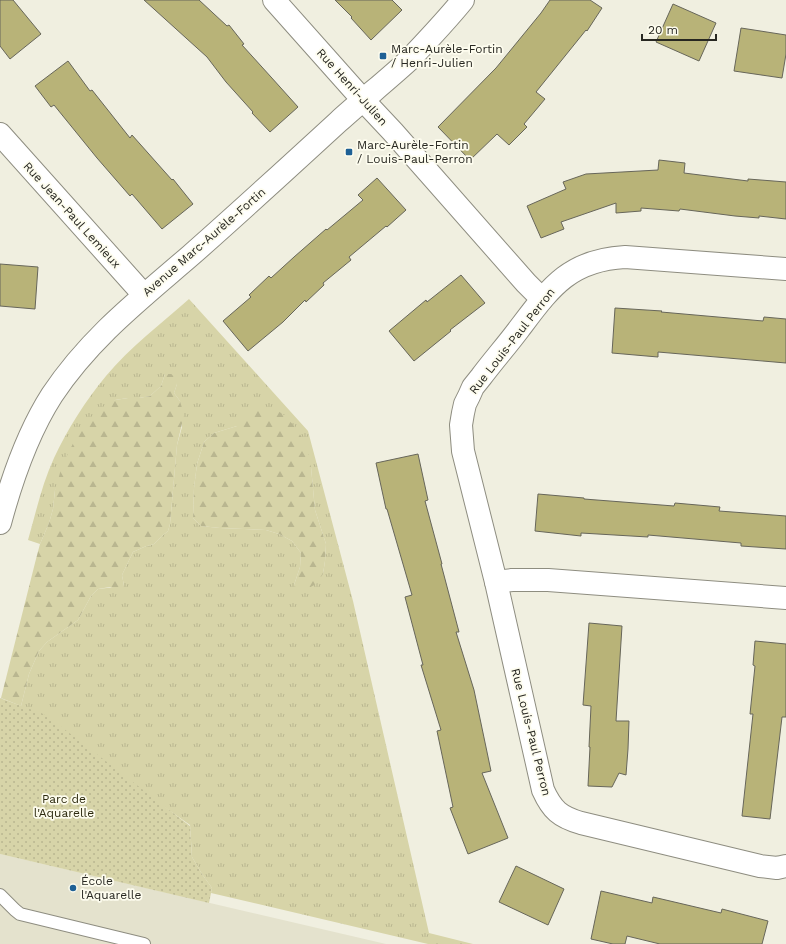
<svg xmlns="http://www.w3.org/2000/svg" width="786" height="944" viewBox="0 0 786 944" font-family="'Work Sans',sans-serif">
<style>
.built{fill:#e4e2cd}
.grass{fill:url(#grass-tufts);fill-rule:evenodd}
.forest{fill:url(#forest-firs)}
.park{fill:url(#park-dots)}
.building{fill:#b8b378;stroke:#67665a}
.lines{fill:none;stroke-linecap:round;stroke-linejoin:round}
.lane-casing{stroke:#8e8d80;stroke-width:14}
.street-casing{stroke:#8e8d80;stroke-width:24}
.lane{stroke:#fff;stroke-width:12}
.street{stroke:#fff;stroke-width:22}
.poi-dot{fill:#1e6095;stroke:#fdfcee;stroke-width:1.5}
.labels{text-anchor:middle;stroke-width:3.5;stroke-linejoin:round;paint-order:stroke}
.poi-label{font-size:12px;fill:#272721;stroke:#fdfcee;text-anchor:start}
.street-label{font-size:12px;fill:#272721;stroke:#fdfcee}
.park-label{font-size:12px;fill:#2d2a0f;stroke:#fdfcee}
</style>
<defs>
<pattern id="grass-tufts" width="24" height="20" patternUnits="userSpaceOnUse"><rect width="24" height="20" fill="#d7d4a8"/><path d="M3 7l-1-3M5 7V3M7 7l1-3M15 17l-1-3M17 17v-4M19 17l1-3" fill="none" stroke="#b9b690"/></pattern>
<pattern id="forest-firs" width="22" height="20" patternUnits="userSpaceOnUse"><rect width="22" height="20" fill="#d7d4a8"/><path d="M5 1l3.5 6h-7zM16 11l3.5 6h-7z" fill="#b9b690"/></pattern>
<pattern id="park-dots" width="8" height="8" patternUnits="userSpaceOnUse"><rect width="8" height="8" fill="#d7d4a8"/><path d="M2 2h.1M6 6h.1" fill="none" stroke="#b9b690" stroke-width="1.8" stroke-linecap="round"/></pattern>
</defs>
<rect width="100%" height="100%" fill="#f0efe0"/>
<!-- built -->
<path class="built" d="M0,854L386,944H0Z"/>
<!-- grass -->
<path class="grass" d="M189,299L308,431L353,601L429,933L473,944H428L211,893L212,888L202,874L192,857L190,825L21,706L29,674L39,651L47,642L78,620L91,596L98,589L124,586L122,575L133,552L144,547L154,544L162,536L168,531L170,524L177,445L182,427L180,401L174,393L177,384L165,374L161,386L150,396L139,398H128L115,400L55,490L53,509L49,523L40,544L28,540C36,512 42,484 54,458C67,430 86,400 106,376C130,347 161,324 189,299ZM237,426L311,467L315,510L326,544L325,561L323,574L294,585L300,567L301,553L292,541L279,534L266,530L220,528L201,526L193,518L194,488L197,464L204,442L214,433Z"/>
<!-- forest -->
<g class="forest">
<path d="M165,374H171L176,376L177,384L174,393L180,401L184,415L177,445L170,524L168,531L162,536L154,544L144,547L133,552L122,575L124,586L121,591L110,587L98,589L91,596L78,620L47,642L39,651L29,674L21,706L1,698L36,559L40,544L49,523L53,509L55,490L62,466L82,425L103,407L115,400L128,398H139L150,396L161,386Z"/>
<path d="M260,407H273L285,416L296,428L306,444L311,467L315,510L326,544L325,561L323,574L316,584L307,589L298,590L294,585L300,567L301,553L292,541L279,534L266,530L220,528L201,526L193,518L194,488L197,464L204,442L214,433L237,426L249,415Z"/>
</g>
<!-- park -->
<path class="park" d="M0,698L46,715L190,826L192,857L202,874L212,888L209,903L0,854Z"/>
<!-- building -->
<g class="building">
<path d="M0,0H13L41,34L10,59L0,46Z"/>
<path d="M144,0H199L227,26L229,25L244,44L242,45L271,77L298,107L270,132L252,113L253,112L226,82L207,57Z"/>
<path d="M335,0H392L402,10L371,40L351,18L352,17Z"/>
<path d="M550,0H590L602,8L587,31L586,30L536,92L545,99L524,124L527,127L509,145L497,134L470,160L438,127L496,68L541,13Z"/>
<path d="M673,4L716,23L699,61L656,42Z"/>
<path d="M741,28L786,35V54L782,78L734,71Z"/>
<path d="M68,61L90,91L92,90L130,138L132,135L172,180L173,179L193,204L162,229L132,194L130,196L97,158L54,105L51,107L35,86Z"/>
<path d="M659,160L685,163L684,173L748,181V179L786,182V219L759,216V218L735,216L680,209L679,211L641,208V211L616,213V203L561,222L564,229L541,238L527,206L566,189L563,182L586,174L658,170Z"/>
<path d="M377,178L406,210L387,227L386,226L349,257L351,260L323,283L324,285L306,302L305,300L283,322L248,351L223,321L251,297L249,295L269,276L271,278L294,257L326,229L327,230L363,200L358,195Z"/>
<path d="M0,264L38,267L35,309L0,306Z"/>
<path d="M461,275L485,303L450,330L451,331L414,361L389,331L426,300L427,302Z"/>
<path d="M615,308L662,311L661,312L763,321L764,317L786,319V363L658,352V357L612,353Z"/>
<path d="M418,454L428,500L425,501L442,564H441L459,632H456L474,690L491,771L482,773L508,838L468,854L450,808L453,807L437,731L441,730L421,665H423L405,597L412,595L387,509H386L376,463Z"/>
<path d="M538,494L584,498V499L674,506L675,503L720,507L719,511L786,516V549L741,546V543L648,535V537L581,533V536L535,531Z"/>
<path d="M589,623L622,626L616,721H629L628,749L626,775L619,773L612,787L588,786L590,747H589L591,706L583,705Z"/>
<path d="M755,641L786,644V717H782L770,819L742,816L753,714H750L755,666L753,665Z"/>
<path d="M516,866L564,889L548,925L499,902Z"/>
<path d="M601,891L652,903L653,897L721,913L722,909L768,921L762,944H660L627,936L625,944H613L591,939Z"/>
</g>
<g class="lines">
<defs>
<path id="lane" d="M0,895L15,910L20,914L144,944"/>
<g id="street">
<path d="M274,0L363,100L393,132L526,283L542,299"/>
<path d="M0,134L144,295"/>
<path d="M786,269L625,257C569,260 550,288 519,329C507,345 493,361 481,377L473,387L469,396L465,404L463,413L461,425L463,451L496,582L543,790C552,810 560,817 581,823L760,866L777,868L786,866"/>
<path d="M0,523C12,478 27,434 52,395C90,338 139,300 190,256C240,212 289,167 338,122C361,101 385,82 408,61C427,41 446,21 463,0"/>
<path d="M496,582L512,580H548L786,598"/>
</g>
</defs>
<!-- lane casing -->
<use href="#lane" class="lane-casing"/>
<!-- street casing -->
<use href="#street" class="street-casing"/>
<!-- lane -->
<use href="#lane" class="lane"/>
<!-- street -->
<use href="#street" class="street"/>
</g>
<!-- markers -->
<g class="poi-dot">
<rect x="379" y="52" width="8" height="8" rx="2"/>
<rect x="345" y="148" width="8" height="8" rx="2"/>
<circle cx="73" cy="888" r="4"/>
</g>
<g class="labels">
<!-- poi labels -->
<g class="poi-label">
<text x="391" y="53">Marc-Aurèle-Fortin<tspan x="391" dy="14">/ Henri-Julien</tspan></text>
<text x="357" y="149">Marc-Aurèle-Fortin<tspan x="357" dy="14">/ Louis-Paul-Perron</tspan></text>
<text x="81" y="885">École<tspan x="81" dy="14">l'Aquarelle</tspan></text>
</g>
<!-- street labels -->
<g class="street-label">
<text transform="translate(352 87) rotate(48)" y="4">Rue Henri-Julien</text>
<text transform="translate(72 215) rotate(48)" y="4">Rue Jean-Paul Lemieux</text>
<text transform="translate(204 242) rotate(-41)" y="4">Avenue Marc-Aurèle-Fortin</text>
<text transform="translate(512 341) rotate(-52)" y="4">Rue Louis-Paul Perron</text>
<text transform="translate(531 732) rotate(76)" y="4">Rue Louis-Paul Perron</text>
</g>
<!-- park labels -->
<g class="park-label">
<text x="64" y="803">Parc de<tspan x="64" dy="14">l'Aquarelle</tspan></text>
</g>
</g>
<!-- scale -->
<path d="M642 34v6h74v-6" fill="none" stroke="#272721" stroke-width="2"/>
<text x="648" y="34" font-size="12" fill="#272721" stroke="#fdfcee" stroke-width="3" paint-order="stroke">20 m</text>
</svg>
